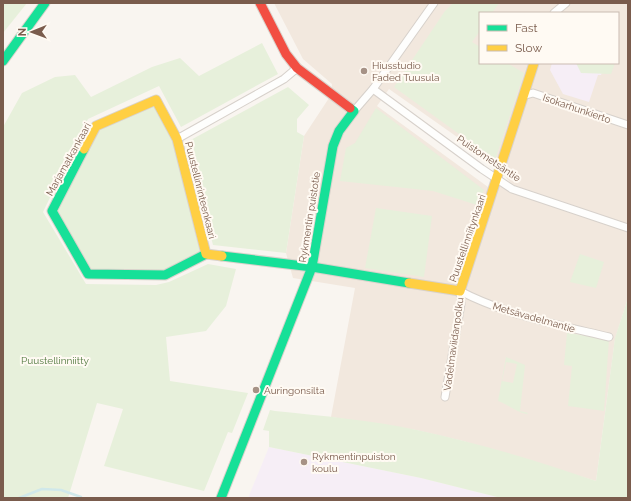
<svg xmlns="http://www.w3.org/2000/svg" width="631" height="501" viewBox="0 0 631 501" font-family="Raleway,sans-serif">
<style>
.residential{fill:#f2e8de;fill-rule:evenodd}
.education{fill:#f6eef6}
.green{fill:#e7f0db;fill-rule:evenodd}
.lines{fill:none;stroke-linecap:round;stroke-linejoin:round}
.stream{stroke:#d0e8ea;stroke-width:2.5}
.street-casing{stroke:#d7d1cb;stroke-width:9}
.fast-casing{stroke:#d9d2cb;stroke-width:11}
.slow-casing{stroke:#d9d2cb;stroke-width:11}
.jam-casing{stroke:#d9d2cb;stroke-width:11}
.street{stroke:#fefefd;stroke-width:7}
.fast{stroke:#16e098;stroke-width:9}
.slow{stroke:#ffcf43;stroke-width:9}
.jam{stroke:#f24e42;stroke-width:9}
.poi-dot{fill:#a69286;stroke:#fffaf3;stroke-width:1.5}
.labels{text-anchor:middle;stroke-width:4;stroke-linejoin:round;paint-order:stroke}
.poi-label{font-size:10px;fill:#7a5c4d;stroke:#fffaf3;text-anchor:start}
.street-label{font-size:10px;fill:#7a5c4d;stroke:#fffaf3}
.park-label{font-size:10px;fill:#537a41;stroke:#fffaf3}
</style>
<rect width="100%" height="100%" fill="#f9f5f0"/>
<!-- residential -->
<path class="residential" d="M274,3H628V298L615,339L596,481L463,441L416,430L331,417L355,288L293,278L286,253L304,136L331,95L332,84L303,59ZM480,13H618V63H480ZM389,89L494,163L513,186L488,187L377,106Z"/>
<!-- education -->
<g class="education">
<path d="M552,63H606L601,75H598L589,102L563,94L550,70Z"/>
<path d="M269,447L421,478L501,498H248Z"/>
</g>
<!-- green -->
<g class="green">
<path d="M3,3H27L3,33Z"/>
<path d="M453,3H499L492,13H480V31L472,42L480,47V63H507L524,73L495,160L394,87L445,11Z"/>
<path d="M262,43L278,74L181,127L159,86L88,119L43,212L86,284L156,285L169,282L208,264L236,269L226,306L206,331L166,337L170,381L248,393L232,433L228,432L204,491L104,466L123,409L97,403L68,498H3V127L22,93L55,77L75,75L91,97L152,67L180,58L199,76Z"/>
<path d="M576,63H615L611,74L581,73Z"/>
<path d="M288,87L309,105L297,119V132L304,136L286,253L213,245L187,142Z"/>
<path d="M155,106L173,141L200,252L162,271L92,270L57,211L100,129Z"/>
<path d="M376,108L484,190L477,205L433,191L340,181L346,148L355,143Z"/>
<path d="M376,208L432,216L424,277L365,268Z"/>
<path d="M580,254L604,262L596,288L570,282Z"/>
<path d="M628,298V498H501L421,478L269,447V431L263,430L270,410L275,411C323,416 371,420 417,430C478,443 538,461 596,481L615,338Z"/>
<path d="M567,333L609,339L604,411L568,406L572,366L564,365Z"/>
<path d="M506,357L525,365L520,411L528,413L527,414C516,412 509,405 498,401ZM506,362L517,364L513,383L502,381Z"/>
</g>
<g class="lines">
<!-- stream -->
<path class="stream" d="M19,498L42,489L61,490L81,497"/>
<defs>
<g id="street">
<path d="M554,13L566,3"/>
<path d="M373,89L482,169L512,189L628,228"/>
<path d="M526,95L533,93L628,125"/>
<path d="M354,111L373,89L434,3"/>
<path d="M177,139L284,79L297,68"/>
<path d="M445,397L461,304L460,291C506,315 559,325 609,337"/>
</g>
<g id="fast">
<path d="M3,61L45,3"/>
<path d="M84,149L52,211L88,274L165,275L206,254"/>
<path d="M222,256L312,267L409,283"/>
<path d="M221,498L312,267L333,146L339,131L354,111L350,108"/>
</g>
<g id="slow">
<path d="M84,149L96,126L156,100L177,139L206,254L222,256"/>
<path d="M409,283L460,291L534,63"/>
</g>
<path id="jam" d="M260,3L286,54L297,68L350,108"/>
</defs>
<!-- street casing -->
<use href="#street" class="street-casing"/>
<!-- fast casing -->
<use href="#fast" class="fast-casing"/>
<!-- slow casing -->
<use href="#slow" class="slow-casing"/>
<!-- jam casing -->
<use href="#jam" class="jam-casing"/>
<!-- street -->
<use href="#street" class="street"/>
<!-- fast -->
<use href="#fast" class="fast"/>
<!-- slow -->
<use href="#slow" class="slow"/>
<!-- jam -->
<use href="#jam" class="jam"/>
</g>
<!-- markers -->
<g class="poi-dot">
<circle cx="364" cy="71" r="4"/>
<circle cx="256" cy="390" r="4"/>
<circle cx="304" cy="462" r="4"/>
</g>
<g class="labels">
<!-- poi labels -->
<g class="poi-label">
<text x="372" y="69">Hiusstudio<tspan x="372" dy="12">Faded Tuusula</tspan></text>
<text x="264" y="394">Auringonsilta</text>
<text x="312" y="460">Rykmentinpuiston<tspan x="312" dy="12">koulu</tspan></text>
</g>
<!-- street labels -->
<g class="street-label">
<text transform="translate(577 108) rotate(19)" y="4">Isokarhunkierto</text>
<text transform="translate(489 158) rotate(34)" y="4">Puistometsäntie</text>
<text transform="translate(68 159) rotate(-61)" y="4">Marjamatkankaari</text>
<text transform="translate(201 190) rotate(76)" y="4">Puustellinrinteenkaari</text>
<text transform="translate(309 217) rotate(-81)" y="4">Rykmentin puistotie</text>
<text transform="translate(467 238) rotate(-71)" y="4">Puustellinniitynkaari</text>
<text transform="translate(534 317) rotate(16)" y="4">Metsävadelmantie</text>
<text transform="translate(453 344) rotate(-82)" y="4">Vadelmaviidanpolku</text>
</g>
<!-- park labels -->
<g class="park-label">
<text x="55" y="364">Puustellinniitty</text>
</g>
</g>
<!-- border -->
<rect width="631" height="501" fill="none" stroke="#7a5c4d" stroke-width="8"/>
<!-- legend -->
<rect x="479" y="12" width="140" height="52" fill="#fffaf3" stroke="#cabbb1"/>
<rect x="487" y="25" width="20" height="6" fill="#16e098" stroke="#cabbb1"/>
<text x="515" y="32" font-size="12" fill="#7a5c4d">Fast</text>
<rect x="487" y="45" width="20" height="6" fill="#ffcf43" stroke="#cabbb1"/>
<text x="515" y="52" font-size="12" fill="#7a5c4d">Slow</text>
<!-- north arrow -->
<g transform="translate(32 32) rotate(269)" stroke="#fffaf3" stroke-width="3" paint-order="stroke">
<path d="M0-3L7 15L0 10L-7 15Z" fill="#7a5c4d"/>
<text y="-6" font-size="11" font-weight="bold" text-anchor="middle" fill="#7a5c4d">N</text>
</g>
</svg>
